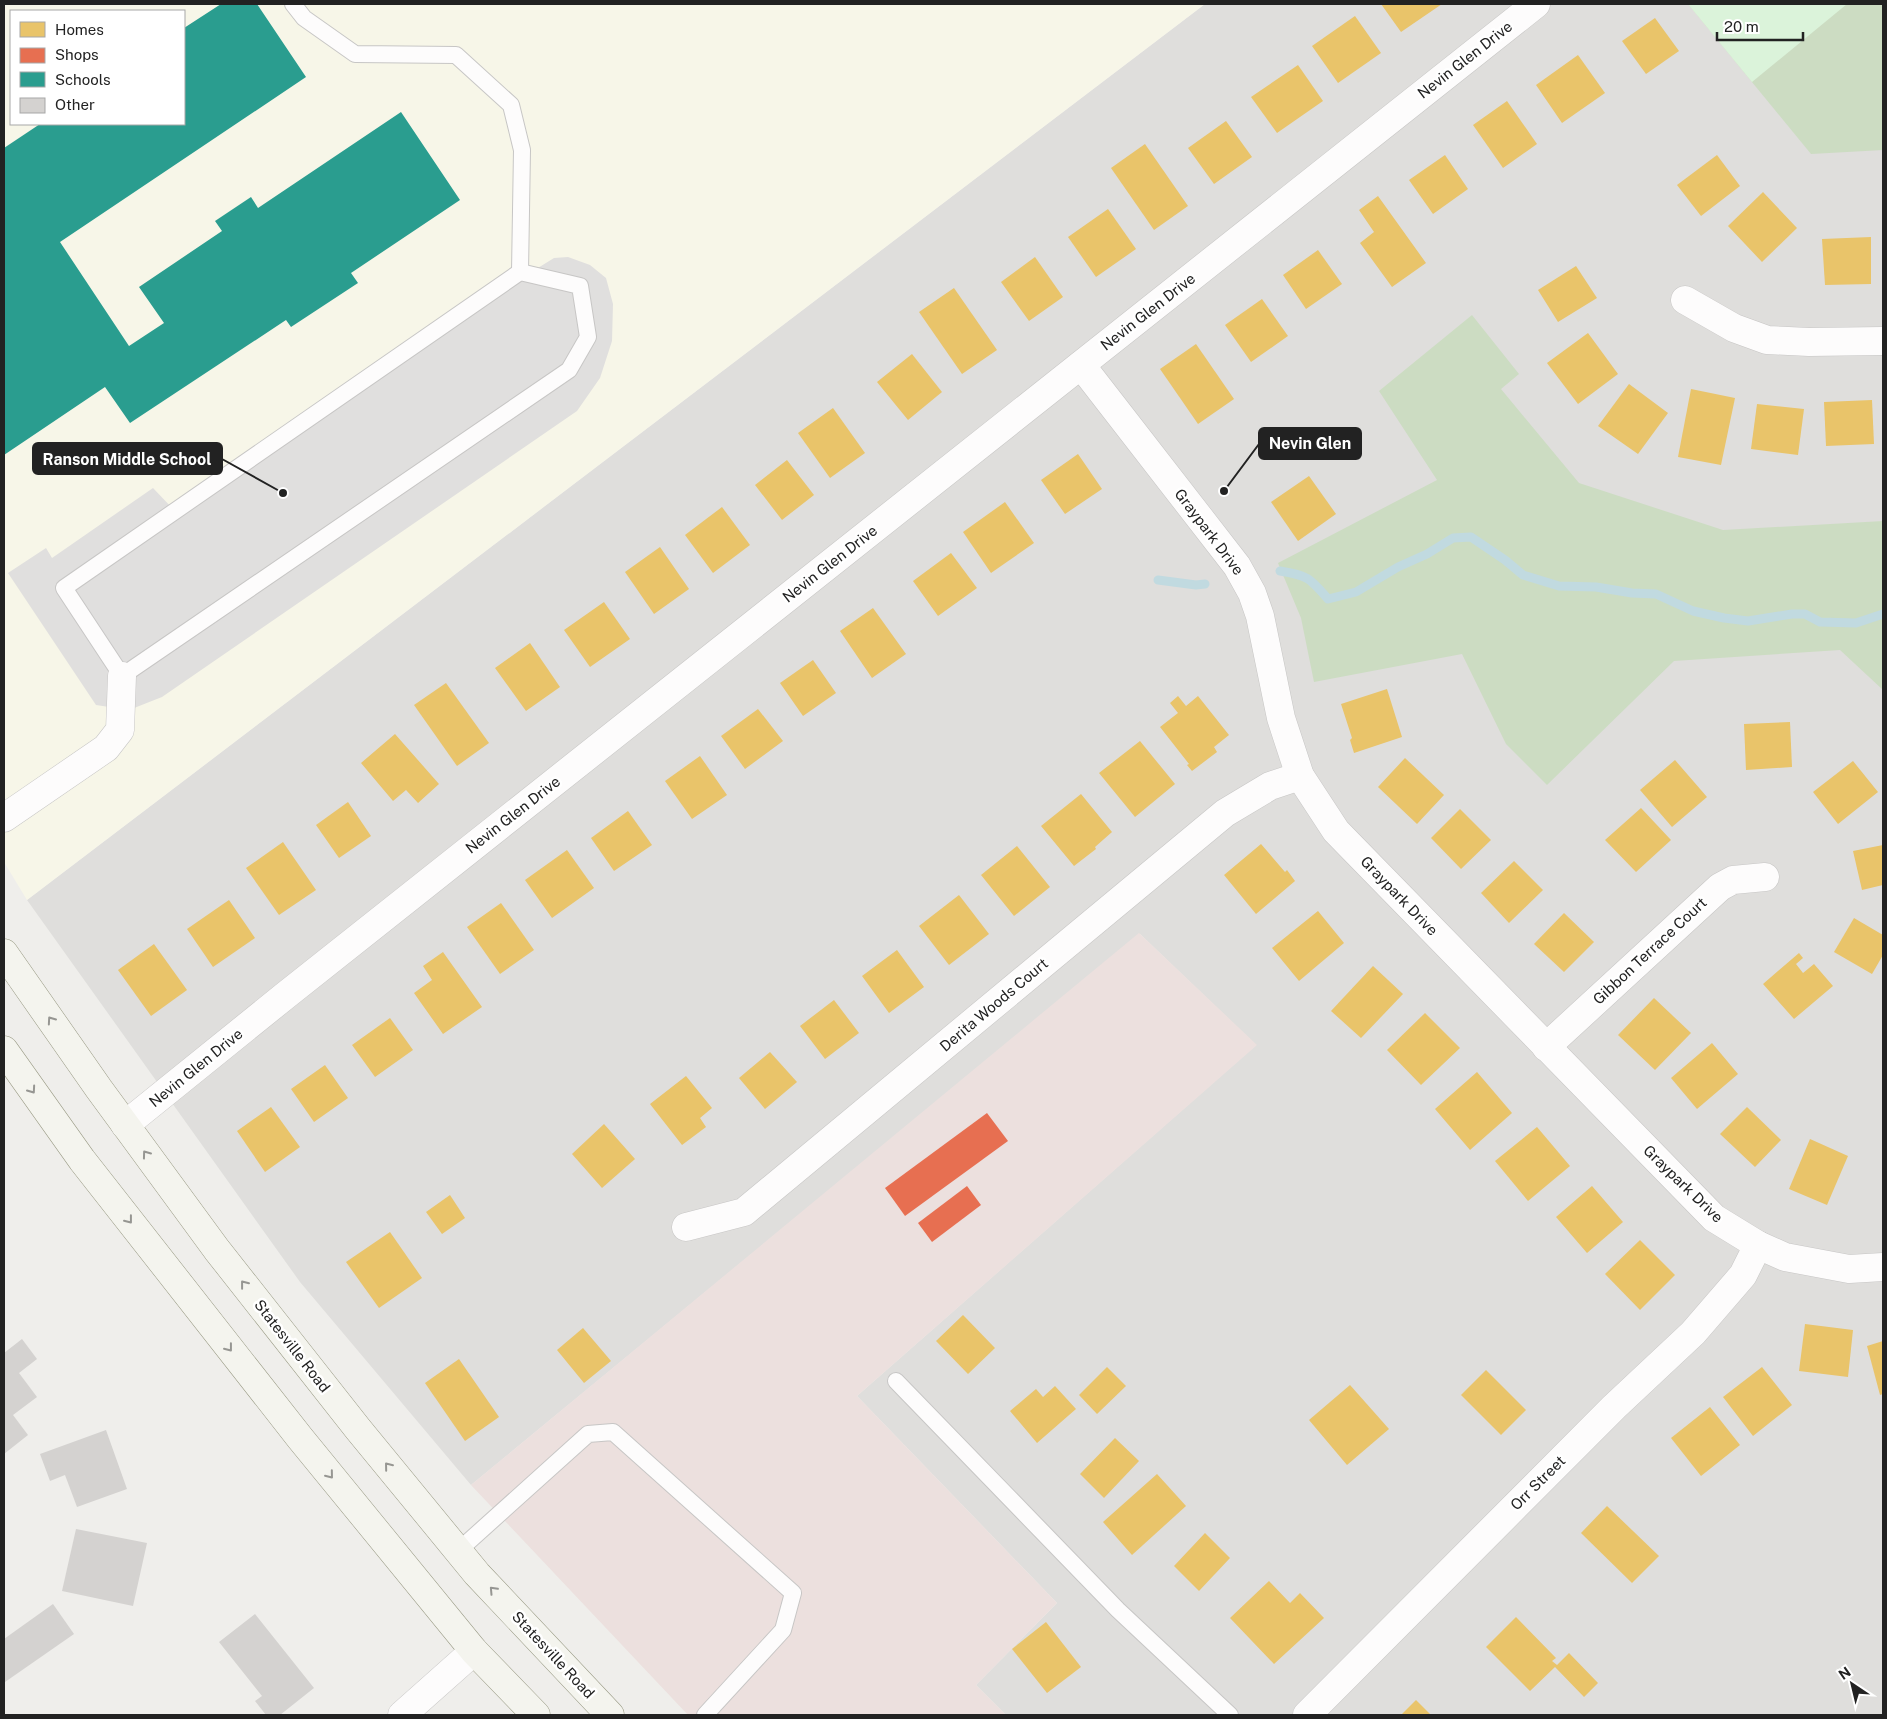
<svg xmlns="http://www.w3.org/2000/svg" width="1887" height="1719" viewBox="0 0 1887 1719" font-family="'Public Sans',sans-serif">
<style>
.residential{fill:#dfdedc}
.commercial{fill:#ece0de}
.education{fill:#f7f6e8;fill-rule:evenodd}
.forest{fill:#ccdcc2}
.park{fill:#dbf3da}
.parking{fill:#e0dfde}
.homes{fill:#e9c46a}
.shops{fill:#e76f51}
.schools{fill:#2a9d8f}
.lines{fill:none;stroke-linecap:round;stroke-linejoin:round}
.stream{stroke:#c1dae0;stroke-width:9}
.building{fill:#d4d2d0}
.service-casing{stroke:#c7c6c5;stroke-width:18}
.minor-casing{stroke:#c7c6c5;stroke-width:29}
.secondary-casing{stroke:#989983;stroke-width:29}
.service{stroke:#fdfcfc;stroke-width:16}
.minor{stroke:#fdfcfc;stroke-width:28}
.secondary{stroke:#f4f4ee;stroke-width:28}
.oneway{stroke:#969692}
.labels{text-anchor:middle;stroke-width:5;stroke-linejoin:round;paint-order:stroke}
.street-label{font-size:15px;fill:#222;stroke:#fff}
.leader{fill:none;stroke:#222;stroke-width:2}
.callout-dot{fill:#222;stroke:#fff;stroke-width:2}
.callout{fill:#222;stroke:#222;stroke-width:2}
.callout-label{font-size:16px;text-anchor:middle;font-weight:bold;fill:#fff}
</style>
<rect width="100%" height="100%" fill="#efeeeb"/>
<!-- residential -->
<path class="residential" d="M1205,4H1688L1752,82L1883,4V1715H1006L976,1685L1057,1603L857,1396L1256,1045L1140,934L471,1485L300,1282L27,900Z"/>
<!-- commercial -->
<path class="commercial" d="M1139,933L1257,1045L857,1396L1057,1603L976,1685L1006,1715H688L471,1485Z"/>
<!-- education -->
<path class="education" d="M4,4H1205L27,900L4,862ZM11,11H184V124H11Z"/>
<!-- forest -->
<g class="forest">
<path d="M1688,4H1883V150L1811,154Z"/>
<path d="M1472,315L1519,374L1501,389L1579,483L1723,530L1883,521V690L1840,650L1674,661L1547,785L1506,744L1462,654L1314,682L1301,618L1278,563L1437,480L1379,391Z"/>
</g>
<!-- park -->
<path class="park" d="M1688,4H1847L1752,82Z"/>
<!-- parking -->
<path class="parking" d="M568,257L590,265L606,278L613,304L612,341L600,378L577,411L162,697L129,710L96,705L8,573L46,548L52,558L153,488L175,511L533,271L554,258Z"/>
<!-- homes -->
<g class="homes">
<path d="M1381,4H1442L1401,32Z"/>
<path d="M1355,16L1381,53L1338,83L1312,46Z"/>
<path d="M1655,18L1679,51L1646,74L1622,41Z"/>
<path d="M1578,55L1605,93L1562,123L1536,85Z"/>
<path d="M1298,65L1323,101L1277,133L1251,97Z"/>
<path d="M1507,101L1537,144L1503,168L1473,125Z"/>
<path d="M1226,121L1252,157L1214,184L1188,148Z"/>
<path d="M1145,144L1188,206L1154,230L1111,168Z"/>
<path d="M1445,155L1468,189L1433,214L1409,180Z"/>
<path d="M1717,155L1740,186L1701,216L1677,185Z"/>
<path d="M1763,192L1797,228L1762,262L1728,226Z"/>
<path d="M1378,196L1426,263L1392,287L1360,243L1374,232L1359,210Z"/>
<path d="M1108,209L1136,249L1096,277L1068,237Z"/>
<path d="M1871,237V284L1825,285L1822,239Z"/>
<path d="M1318,250L1342,284L1306,309L1283,275Z"/>
<path d="M1035,257L1063,297L1029,321L1001,282Z"/>
<path d="M1576,266L1597,298L1558,322L1538,290Z"/>
<path d="M954,288L997,350L962,374L919,312Z"/>
<path d="M1262,299L1288,336L1251,362L1225,325Z"/>
<path d="M1588,333L1618,374L1578,404L1547,363Z"/>
<path d="M1196,344L1234,399L1198,424L1160,369Z"/>
<path d="M912,354L942,392L908,420L877,382Z"/>
<path d="M1629,384L1668,413L1638,454L1598,426Z"/>
<path d="M1691,389L1735,398L1721,465L1678,457Z"/>
<path d="M1872,400L1874,444L1826,446L1824,402Z"/>
<path d="M1757,404L1804,409L1798,455L1751,449Z"/>
<path d="M833,408L865,453L830,478L798,433Z"/>
<path d="M1078,454L1102,489L1065,514L1041,480Z"/>
<path d="M787,460L814,495L782,520L755,485Z"/>
<path d="M1309,476L1336,514L1298,541L1271,502Z"/>
<path d="M1005,502L1034,543L991,573L963,532Z"/>
<path d="M722,507L750,545L713,573L685,535Z"/>
<path d="M660,547L689,589L654,614L625,572Z"/>
<path d="M951,553L977,588L938,616L913,581Z"/>
<path d="M604,602L630,639L590,667L564,630Z"/>
<path d="M873,608L906,654L872,678L840,631Z"/>
<path d="M530,643L560,687L526,711L495,668Z"/>
<path d="M813,660L836,693L803,716L780,683Z"/>
<path d="M446,683L489,743L457,766L414,705Z"/>
<path d="M1387,689L1402,737L1354,753L1350,740L1352,738L1341,704Z"/>
<path d="M1178,696L1186,706L1198,696L1229,735L1214,747L1217,752L1192,771L1187,765L1189,764L1160,727L1178,713L1170,703Z"/>
<path d="M758,709L783,741L745,769L721,736Z"/>
<path d="M1790,722L1792,767L1746,770L1744,724Z"/>
<path d="M395,734L439,784L418,803L406,790L393,801L361,763Z"/>
<path d="M1140,741L1175,784L1135,817L1099,773Z"/>
<path d="M700,756L727,795L692,819L665,781Z"/>
<path d="M1405,758L1444,795L1417,824L1378,787Z"/>
<path d="M1675,760L1707,797L1672,827L1640,790Z"/>
<path d="M1853,761L1878,792L1838,824L1813,792Z"/>
<path d="M1081,794L1112,832L1095,847L1096,849L1074,866L1041,826Z"/>
<path d="M348,802L371,836L339,858L316,825Z"/>
<path d="M1641,808L1671,840L1636,872L1605,840Z"/>
<path d="M1460,809L1491,840L1461,869L1431,838Z"/>
<path d="M628,811L652,845L614,871L591,838Z"/>
<path d="M283,842L316,890L279,915L246,868Z"/>
<path d="M1261,844L1285,872L1287,870L1295,881L1256,914L1224,875Z"/>
<path d="M1883,845V885L1862,890L1853,851Z"/>
<path d="M1017,846L1050,887L1014,916L981,875Z"/>
<path d="M567,850L594,888L552,918L525,880Z"/>
<path d="M1514,861L1543,890L1509,923L1481,893Z"/>
<path d="M959,895L989,934L949,965L919,926Z"/>
<path d="M229,900L255,938L213,967L187,929Z"/>
<path d="M501,903L534,950L500,974L467,927Z"/>
<path d="M1318,911L1344,943L1299,981L1272,948Z"/>
<path d="M1564,913L1594,942L1564,972L1534,944Z"/>
<path d="M1854,918L1883,935V955L1872,974L1834,952Z"/>
<path d="M154,944L187,990L151,1016L118,970Z"/>
<path d="M897,950L924,987L889,1013L862,976Z"/>
<path d="M443,952L482,1007L443,1034L414,993L432,980L423,966Z"/>
<path d="M1799,953L1803,958L1796,964L1803,973L1814,964L1833,986L1794,1019L1763,984Z"/>
<path d="M1373,966L1403,994L1361,1038L1331,1011Z"/>
<path d="M1654,998L1691,1033L1655,1070L1618,1035Z"/>
<path d="M834,1000L859,1033L825,1059L800,1026Z"/>
<path d="M1425,1013L1460,1048L1421,1085L1387,1050Z"/>
<path d="M390,1018L413,1050L375,1077L352,1045Z"/>
<path d="M1712,1043L1738,1074L1697,1109L1671,1078Z"/>
<path d="M770,1052L797,1082L765,1109L739,1078Z"/>
<path d="M325,1065L348,1098L314,1122L291,1089Z"/>
<path d="M1477,1072L1512,1113L1470,1150L1435,1109Z"/>
<path d="M686,1076L712,1108L700,1118L706,1127L682,1145L650,1104Z"/>
<path d="M271,1107L300,1147L265,1172L237,1131Z"/>
<path d="M1747,1107L1781,1140L1755,1167L1720,1134Z"/>
<path d="M604,1124L635,1159L602,1188L572,1154Z"/>
<path d="M1537,1127L1570,1166L1528,1201L1495,1161Z"/>
<path d="M1810,1139L1848,1156L1827,1205L1789,1189Z"/>
<path d="M1592,1186L1623,1222L1587,1253L1556,1217Z"/>
<path d="M450,1195L465,1218L442,1234L426,1212Z"/>
<path d="M390,1232L422,1278L379,1308L346,1262Z"/>
<path d="M1640,1240L1675,1275L1640,1310L1605,1274Z"/>
<path d="M963,1315L995,1348L968,1374L936,1341Z"/>
<path d="M1805,1324L1853,1330L1848,1377L1799,1371Z"/>
<path d="M583,1328L611,1361L584,1383L557,1350Z"/>
<path d="M1883,1341V1394L1880,1395L1867,1346Z"/>
<path d="M459,1359L499,1417L465,1441L425,1383Z"/>
<path d="M1107,1367L1126,1386L1097,1414L1079,1395Z"/>
<path d="M1762,1367L1792,1405L1753,1436L1723,1397Z"/>
<path d="M1486,1370L1526,1410L1501,1435L1461,1395Z"/>
<path d="M1350,1385L1389,1429L1347,1465L1309,1420Z"/>
<path d="M1055,1386L1076,1409L1037,1443L1010,1411L1036,1389L1043,1397Z"/>
<path d="M1710,1407L1740,1445L1701,1476L1671,1438Z"/>
<path d="M1115,1438L1139,1461L1104,1498L1080,1474Z"/>
<path d="M1157,1474L1186,1506L1132,1555L1103,1522Z"/>
<path d="M1607,1506L1659,1556L1632,1583L1581,1533Z"/>
<path d="M1205,1533L1230,1558L1199,1591L1174,1566Z"/>
<path d="M1269,1581L1290,1603L1300,1593L1324,1618L1274,1664L1230,1618Z"/>
<path d="M1516,1617L1556,1658L1552,1661L1557,1665L1569,1653L1598,1683L1584,1697L1555,1667L1530,1691L1486,1647Z"/>
<path d="M1046,1622L1081,1667L1047,1693L1012,1649Z"/>
<path d="M1416,1700L1431,1715H1401Z"/>
</g>
<!-- shops -->
<g class="shops">
<path d="M987,1113L1008,1141L905,1216L885,1188Z"/>
<path d="M967,1186L981,1205L932,1242L918,1223Z"/>
</g>
<!-- schools -->
<path class="schools" d="M221,4H257L306,77L60,242L129,346L164,323L139,287L222,231L215,221L251,197L258,208L401,112L460,200L351,273L358,283L291,327L286,320L130,423L105,387L4,455V148L40,124H184V28Z"/>
<g class="lines">
<!-- stream -->
<g class="stream">
<path d="M1280,571C1307,575 1310,578 1328,599L1356,592L1398,567L1427,554L1453,538L1471,537L1505,560L1523,575L1559,586L1596,587L1632,593L1656,594L1693,611L1724,618L1748,621L1792,614H1805L1820,622L1856,623L1883,614"/>
<path d="M1158,580L1196,585L1205,584"/>
</g>
</g>
<!-- building -->
<g class="building">
<path d="M22,1339L37,1359L19,1373L37,1397L13,1415L28,1435L4,1454V1353Z"/>
<path d="M106,1430L127,1489L77,1507L65,1475L50,1481L40,1454Z"/>
<path d="M76,1529L147,1543L133,1606L62,1591Z"/>
<path d="M53,1604L74,1634L5,1682L4,1639Z"/>
<path d="M255,1614L314,1688L280,1715H266L255,1701L262,1696L219,1642Z"/>
</g>
<g class="lines">
<defs>
<g id="service">
<path d="M293,4L304,18L355,54L456,55L511,105L522,150L520,272"/>
<path d="M520,272L580,286L588,337L569,370L122,676L64,588Z"/>
<path d="M896,1381L1118,1610L1230,1715"/>
<path d="M458,1551L588,1434L613,1432L793,1593L783,1630L705,1715"/>
</g>
<g id="minor">
<path d="M1685,300L1734,328L1767,340L1809,342L1883,341"/>
<path d="M1081,365L1237,566L1252,593L1260,616L1281,718L1300,776L1336,831L1714,1218L1758,1245L1785,1257L1849,1269L1883,1267"/>
<path d="M4,818L106,748L120,730L122,676"/>
<path d="M1546,1047L1720,887L1733,880L1765,877"/>
<path d="M125,1125L286,995L1536,4"/>
<path d="M686,1227L744,1212L1225,813L1270,786L1300,776"/>
<path d="M402,1715L474,1651"/>
<path d="M1307,1715L1614,1407L1693,1333L1743,1275L1758,1245"/>
</g>
<g id="secondary">
<path d="M4,953L99,1089L217,1250L358,1429L477,1574L610,1715"/>
<path d="M4,1050L82,1160L300,1438L474,1651L536,1715"/>
</g>
</defs>
<!-- service casing -->
<use href="#service" class="service-casing"/>
<!-- minor casing -->
<use href="#minor" class="minor-casing"/>
<!-- secondary casing -->
<use href="#secondary" class="secondary-casing"/>
<!-- service -->
<use href="#service" class="service"/>
<!-- minor -->
<use href="#minor" class="minor"/>
<!-- secondary -->
<use href="#secondary" class="secondary"/>
</g>
<!-- one-way arrows -->
<defs><path id="oneway-chevron" d="M-2-3.5L2.5 0L-2 3.5" fill="none" stroke-width="1.6" stroke-linecap="round" stroke-linejoin="round" transform="scale(1.25)"/></defs>
<g class="oneway">
<use href="#oneway-chevron" transform="translate(51 1020) rotate(-125)"/>
<use href="#oneway-chevron" transform="translate(32 1090) rotate(55)"/>
<use href="#oneway-chevron" transform="translate(146 1154) rotate(-126)"/>
<use href="#oneway-chevron" transform="translate(129 1220) rotate(52)"/>
<use href="#oneway-chevron" transform="translate(244 1284) rotate(-128)"/>
<use href="#oneway-chevron" transform="translate(229 1348) rotate(52)"/>
<use href="#oneway-chevron" transform="translate(388 1466) rotate(-129)"/>
<use href="#oneway-chevron" transform="translate(330 1475) rotate(51)"/>
<use href="#oneway-chevron" transform="translate(493 1590) rotate(-133)"/>
</g>
<g class="labels">
<!-- street labels -->
<g class="street-label">
<text transform="translate(1465 60) rotate(-38)" y="5">Nevin Glen Drive</text>
<text transform="translate(1148 312) rotate(-38)" y="5">Nevin Glen Drive</text>
<text transform="translate(1209 532) rotate(53)" y="5">Graypark Drive</text>
<text transform="translate(830 564) rotate(-38)" y="5">Nevin Glen Drive</text>
<text transform="translate(513 815) rotate(-38)" y="5">Nevin Glen Drive</text>
<text transform="translate(1399 896) rotate(46)" y="5">Graypark Drive</text>
<text transform="translate(1650 951) rotate(-43)" y="5">Gibbon Terrace Court</text>
<text transform="translate(994 1005) rotate(-40)" y="5">Derita Woods Court</text>
<text transform="translate(196 1068) rotate(-39)" y="5">Nevin Glen Drive</text>
<text transform="translate(1683 1184) rotate(44)" y="5">Graypark Drive</text>
<text transform="translate(292 1346) rotate(52)" y="5">Statesville Road</text>
<text transform="translate(1538 1483) rotate(-45)" y="5">Orr Street</text>
<text transform="translate(553 1655) rotate(47)" y="5">Statesville Road</text>
</g>
</g>
<!-- callouts -->
<path class="leader" d="M1224 491L1259 444M283 493L222 459"/>
<g class="callout-dot">
<circle cx="1224" cy="491" r="5"/>
<circle cx="283" cy="493" r="5"/>
</g>
<g class="callout">
<rect x="1259" y="428" width="102" height="31" rx="5"/>
<rect x="33" y="443" width="189" height="31" rx="5"/>
</g>
<g class="callout-label">
<text x="1310" y="449">Nevin Glen</text>
<text x="127" y="465">Ranson Middle School</text>
</g>
<!-- border -->
<rect width="1887" height="1719" fill="none" stroke="#222222" stroke-width="10"/>
<!-- legend -->
<rect x="10" y="10" width="175" height="115" fill="#ffffff" stroke="#a7a7a7"/>
<rect x="20" y="22" width="25" height="15" fill="#e9c46a" stroke="#a7a7a7"/>
<text x="55" y="35" font-size="15" fill="#222222">Homes</text>
<rect x="20" y="48" width="25" height="15" fill="#e76f51" stroke="#a7a7a7"/>
<text x="55" y="60" font-size="15" fill="#222222">Shops</text>
<rect x="20" y="72" width="25" height="15" fill="#2a9d8f" stroke="#a7a7a7"/>
<text x="55" y="85" font-size="15" fill="#222222">Schools</text>
<rect x="20" y="98" width="25" height="15" fill="#d4d2d0" stroke="#a7a7a7"/>
<text x="55" y="110" font-size="15" fill="#222222">Other</text>
<!-- north arrow -->
<g transform="translate(1852 1684) rotate(325)" stroke="#ffffff" stroke-width="4" paint-order="stroke">
<path d="M0-4L9 19L0 12L-9 19Z" fill="#222222"/>
<text y="-8" font-size="14" font-weight="bold" text-anchor="middle" fill="#222222">N</text>
</g>
<!-- scale -->
<path d="M1717 32v8h86v-8" fill="none" stroke="#222222" stroke-width="2.5"/>
<text x="1724" y="32" font-size="15" fill="#222222" stroke="#ffffff" stroke-width="4" paint-order="stroke">20 m</text>
</svg>
